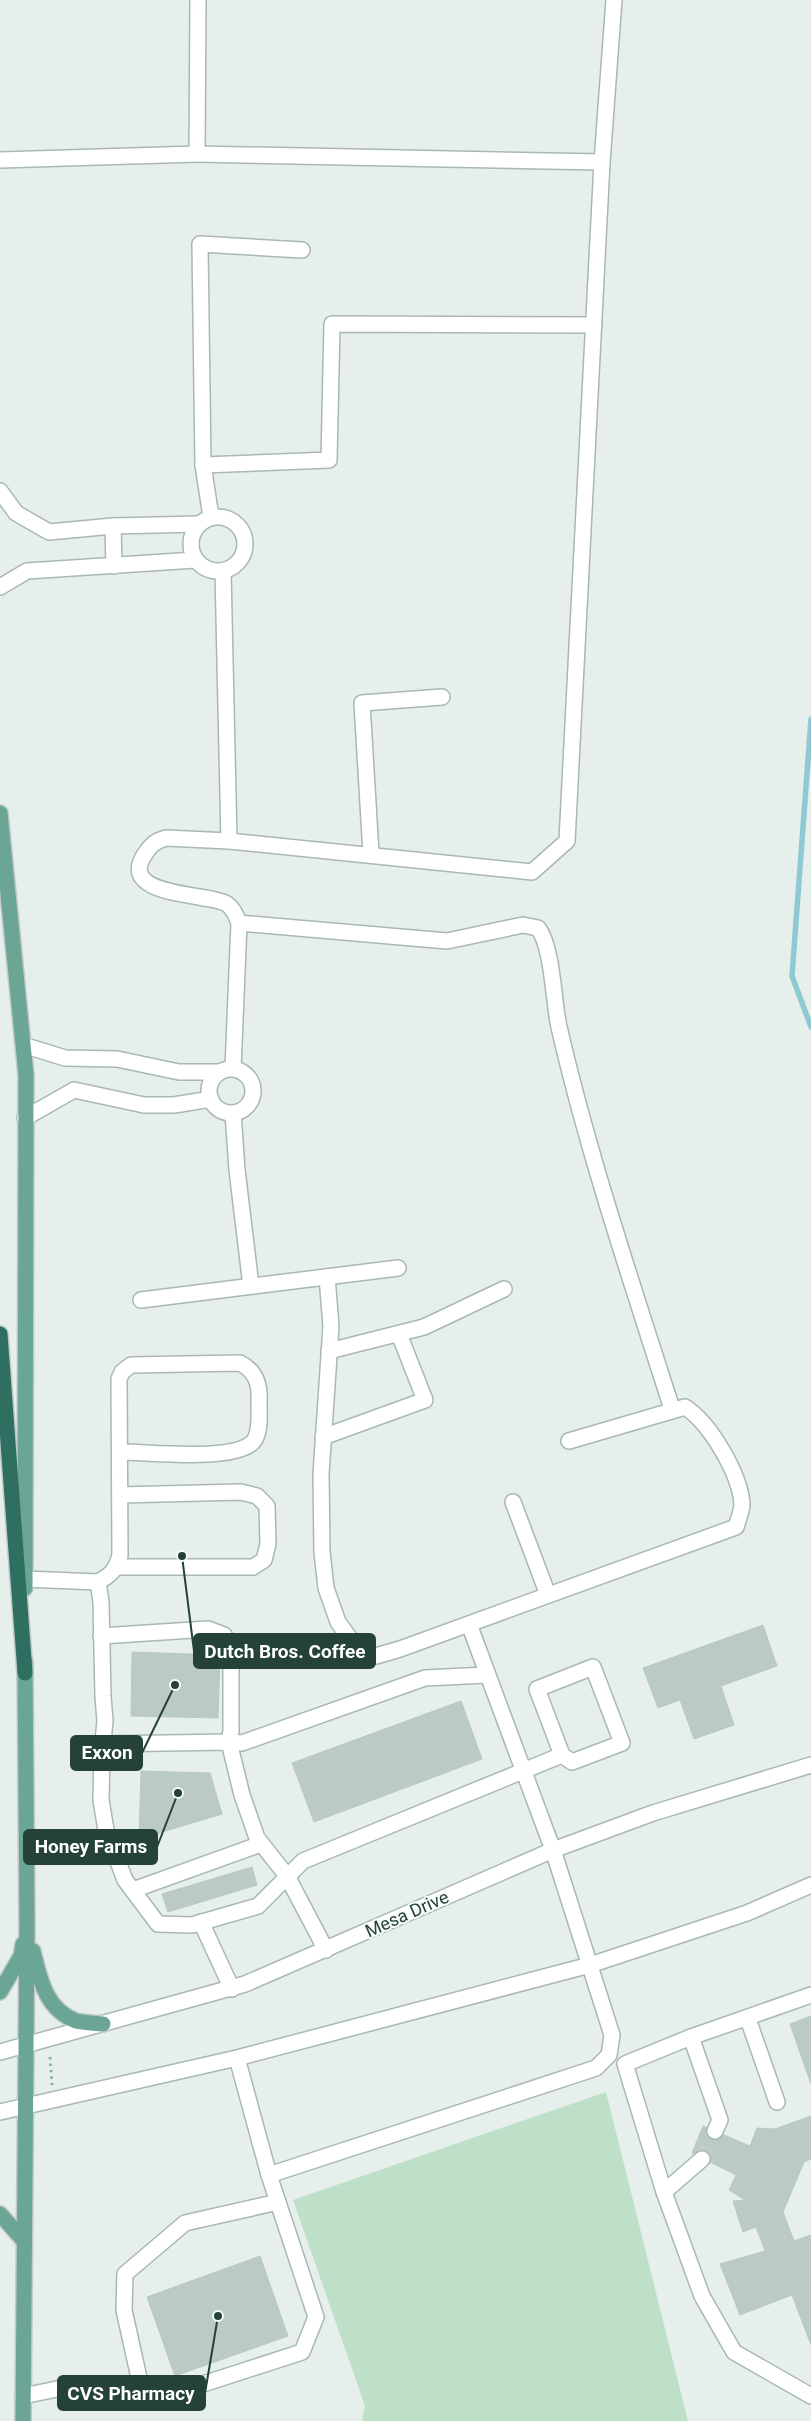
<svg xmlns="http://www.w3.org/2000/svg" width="811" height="2421" viewBox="0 0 811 2421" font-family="Roboto,sans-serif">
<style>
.green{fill:#bfe0c8}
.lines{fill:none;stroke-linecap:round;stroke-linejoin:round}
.stream{stroke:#8ec9d4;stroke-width:5.5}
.building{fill:#bbcac4;stroke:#b8c9c2}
.minor-tunnel{stroke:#bfccc8;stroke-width:15;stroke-dasharray:15 8;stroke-linecap:butt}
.minor-casing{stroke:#a8b8b2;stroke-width:18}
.major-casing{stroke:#c2cac8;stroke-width:18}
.highway-casing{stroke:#c2cac8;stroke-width:18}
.path{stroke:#86b3a5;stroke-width:3;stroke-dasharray:2.5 4;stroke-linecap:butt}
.minor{stroke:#fff;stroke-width:15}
.major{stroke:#6aa596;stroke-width:15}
.highway{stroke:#2f6f62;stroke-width:15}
.labels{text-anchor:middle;stroke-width:4;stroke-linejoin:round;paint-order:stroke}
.street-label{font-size:18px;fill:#24423a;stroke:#f7fbf9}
.leader{fill:none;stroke:#24423a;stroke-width:2}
.callout-dot{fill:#24423a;stroke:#f7fbf9;stroke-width:2}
.callout{fill:#24423a;stroke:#24423a;stroke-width:2}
.callout-label{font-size:19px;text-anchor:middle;font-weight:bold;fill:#fff}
</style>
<rect width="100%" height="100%" fill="#e6efeb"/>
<!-- green -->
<path class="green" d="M606,2092L688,2421H362L365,2406L293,2200Z"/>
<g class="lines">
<!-- stream -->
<path class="stream" d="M811,719L792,976L811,1027"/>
</g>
<!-- building -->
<g class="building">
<path d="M763,1625L777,1666L721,1686L734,1725L694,1739L680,1700L658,1708L643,1668Z"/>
<path d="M132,1652L220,1655L218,1718L131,1716Z"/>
<path d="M461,1701L482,1759L314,1822L292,1763Z"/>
<path d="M141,1771L210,1773L222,1814L139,1839Z"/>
<path d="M252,1867L257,1885L168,1912L162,1894Z"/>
<path d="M811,2016V2084L790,2024Z"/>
<path d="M811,2116V2159L804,2162L783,2212L794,2241L811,2235V2345L792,2295L740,2315L720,2264L765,2251L756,2227L743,2232L733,2201L745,2200L729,2190L736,2175L692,2153L703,2126L750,2146L757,2128L775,2129Z"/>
<path d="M260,2256L288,2336L175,2376L147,2297Z"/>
</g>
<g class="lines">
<!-- minor-tunnel -->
<path class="minor-tunnel" d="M702,2159L715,2131"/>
<defs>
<g id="minor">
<path d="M198,0L197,154L602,162L614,0"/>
<path d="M0,160L197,154"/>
<path d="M203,465L200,244L302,250"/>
<path d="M0,491L16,513L49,532L113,526L199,524"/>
<circle cx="218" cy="544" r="27"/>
<path d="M211,517L203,465L329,460L332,324L594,325"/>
<path d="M113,526L114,566"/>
<path d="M223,571L229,841L532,872L567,841L602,162"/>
<path d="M0,587L27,571L195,560"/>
<path d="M229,841L166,838C155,841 151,845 145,854C115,898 212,893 227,904C234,909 236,916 239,923L233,1068"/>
<path d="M371,854L362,703L442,697"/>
<path d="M239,923L447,941L523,925L538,928C553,948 553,1000 559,1027C589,1157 632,1283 672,1409"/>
<path d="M23,1045L65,1058L117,1059L179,1072H219"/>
<circle cx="231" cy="1091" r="22"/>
<path d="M233,1113L237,1170L251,1286"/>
<path d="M25,1118L74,1090L144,1105H174L211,1099"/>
<path d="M327,1277L331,1326L321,1474L322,1552L326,1588L338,1622L359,1651L376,1656L400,1649L736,1527C738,1520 742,1511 742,1504C740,1474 710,1423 685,1407L569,1441"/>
<path d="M141,1300L398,1268"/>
<path d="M329,1351L424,1327L504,1289"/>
<path d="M323,1437L425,1400L399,1334"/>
<path d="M513,1502L548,1595"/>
<path d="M117,1567H253L264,1560L268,1544L267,1506L257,1496L241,1492L120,1495"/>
<path d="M25,1579L98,1582L101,1602L103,1696L105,1721L102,1751L101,1800L106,1830L125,1880L158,1924L192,1925L258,1906L303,1861L562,1755"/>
<path d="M98,1582C111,1575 116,1570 120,1555L119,1379L122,1372L131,1365L240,1363C256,1371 260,1384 259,1401C259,1413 261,1433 253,1442C233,1462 150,1452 121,1452"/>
<path d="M101,1636L208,1629L224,1635L231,1648V1731L229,1742L242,1743L425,1678L487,1675"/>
<path d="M593,1667L622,1743L572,1762L562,1755L537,1689Z"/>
<path d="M103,1744L229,1742L242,1795L257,1838L287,1876L326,1950"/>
<path d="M133,1890L261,1844"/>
<path d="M201,1922L232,1989"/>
<path d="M811,1995L691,2037L625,2064L664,2192L702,2296L734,2352L811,2396"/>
<path d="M748,2019L777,2102"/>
<path d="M691,2037L720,2120L715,2131"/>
<path d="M0,2052L245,1984L553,1850L653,1813L811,1765"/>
<path d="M0,2112L237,2058L590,1965L747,1913L811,1885"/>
<path d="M269,2175L596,2068L609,2055L612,2035L553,1850L469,1624"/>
<path d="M664,2192L702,2159"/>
<path d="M23,2396L81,2384L143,2396L200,2385L302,2352L316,2317L269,2175L237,2058"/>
<path d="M143,2396L124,2310L125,2274L185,2223L278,2202"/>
</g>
<g id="major">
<path d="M0,813L26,1075L25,1588"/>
<path d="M33,1951C40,1979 45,2009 76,2021C84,2023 94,2023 103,2024"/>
<path d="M0,1992L21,1956L23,1944"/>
<path d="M0,2214L24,2241"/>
<path d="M23,2421L27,1925L25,1661"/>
</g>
<path id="highway" d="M0,1334L25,1673"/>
</defs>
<!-- minor casing -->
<use href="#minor" class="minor-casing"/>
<!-- major casing -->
<use href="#major" class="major-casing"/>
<!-- highway casing -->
<use href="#highway" class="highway-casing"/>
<!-- path -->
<path class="path" d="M50,2057L52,2085"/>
<!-- minor -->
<use href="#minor" class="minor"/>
<!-- major -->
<use href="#major" class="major"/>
<!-- highway -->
<use href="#highway" class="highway"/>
</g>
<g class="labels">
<!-- street labels -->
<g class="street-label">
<text transform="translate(407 1914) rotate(-24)" y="6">Mesa Drive</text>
</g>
</g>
<!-- callouts -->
<path class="leader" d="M182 1556L194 1651M175 1685L142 1753M178 1793L157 1847M218 2316L205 2393"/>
<g class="callout-dot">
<circle cx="182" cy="1556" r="5"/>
<circle cx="175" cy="1685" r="5"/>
<circle cx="178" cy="1793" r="5"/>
<circle cx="218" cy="2316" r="5"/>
</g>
<g class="callout">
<rect x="194" y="1634" width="181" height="34" rx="5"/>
<rect x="71" y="1736" width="71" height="34" rx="5"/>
<rect x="24" y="1830" width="133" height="34" rx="5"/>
<rect x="58" y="2376" width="147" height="34" rx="5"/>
</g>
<g class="callout-label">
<text x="285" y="1658">Dutch Bros. Coffee</text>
<text x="107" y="1759">Exxon</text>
<text x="91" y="1853">Honey Farms</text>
<text x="131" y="2400">CVS Pharmacy</text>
</g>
</svg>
